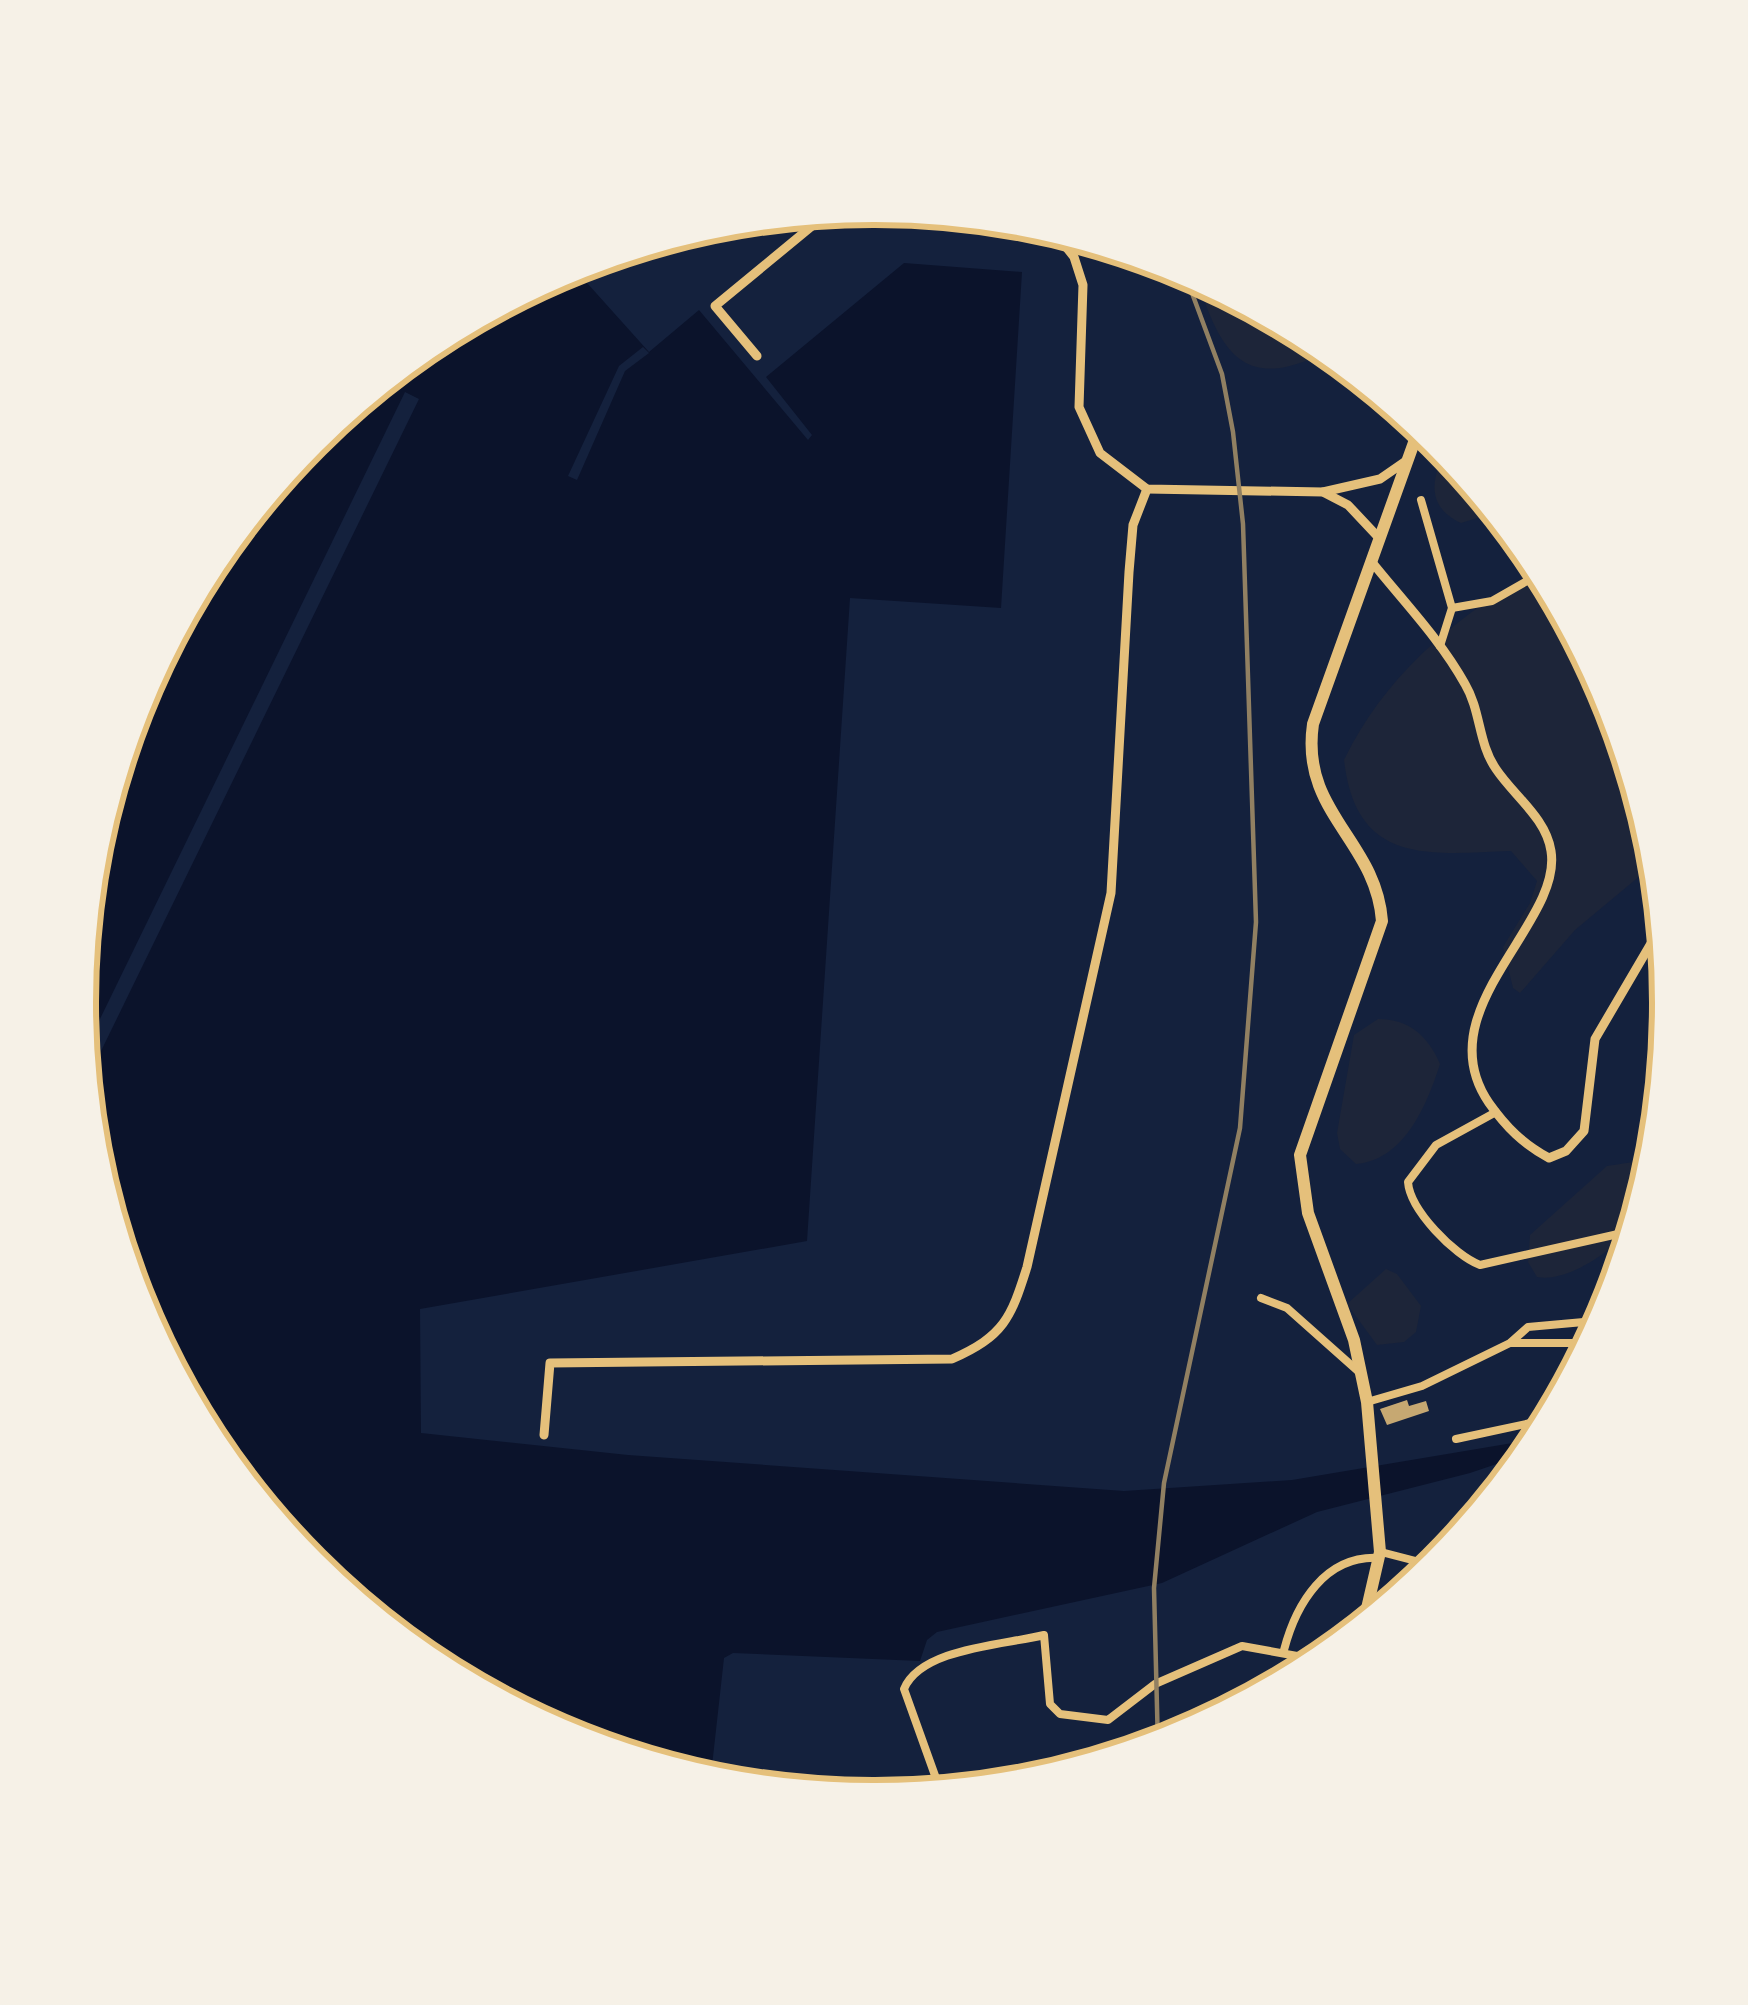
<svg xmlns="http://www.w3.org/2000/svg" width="1748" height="2005" viewBox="0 0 1748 2005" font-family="Manrope,sans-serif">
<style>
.green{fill:#1d2539}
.water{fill:#0b132b}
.pier{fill:#14213d}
.building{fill:#c6a872}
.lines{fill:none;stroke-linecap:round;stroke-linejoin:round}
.minor{stroke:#e5c07b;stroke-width:8}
.tertiary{stroke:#e5c07b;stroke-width:9}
.trunk{stroke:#e5c07b;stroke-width:12}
.rail{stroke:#918062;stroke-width:4.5}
.rim{fill:none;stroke:#e5c07b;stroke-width:6}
</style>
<rect width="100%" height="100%" fill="#14213d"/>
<!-- green -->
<g class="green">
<path d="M1194,272L1318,339L1317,356C1234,395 1217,337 1194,272Z"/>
<path d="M1448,448L1500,511L1461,523C1426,507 1430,477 1448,448Z"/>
<path d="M1542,566L1612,697L1659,860L1575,930L1520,993L1513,988L1503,947L1530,903L1537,881L1511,851C1429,854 1356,866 1344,760C1387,671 1459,615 1542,566Z"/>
<path d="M1378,1019C1409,1019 1428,1036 1440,1064C1427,1105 1404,1160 1356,1164L1340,1149L1337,1133L1354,1035Z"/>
<path d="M1633,1162L1655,1167C1650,1184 1647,1208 1636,1222C1617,1248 1569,1283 1537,1277L1528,1262L1530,1235L1607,1166Z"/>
<path d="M1386,1269L1397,1274L1421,1306L1416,1332L1404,1342L1377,1345L1347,1304Z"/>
</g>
<!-- water -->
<path class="water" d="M904,263L1022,272L1001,608L850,598L807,1241L420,1309L421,1433L628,1455L1124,1491L1292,1480L1543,1438L1535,1451L1470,1473L1317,1512L1162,1583L937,1632L927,1640L920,1661L733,1653L724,1658L710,1784C612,1754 515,1724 429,1666C14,1385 0,795 309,438C383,362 477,313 570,264L649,352L699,310L808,440L812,435L766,377Z"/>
<!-- pier -->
<g class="pier">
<path d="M643,347L649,353L625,371L577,480L568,476L619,366Z"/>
<path d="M405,392L419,399L83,1088L81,1058Z"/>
</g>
<!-- building -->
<path class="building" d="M1407,1400L1409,1406L1426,1401L1429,1411L1387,1425L1380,1409Z"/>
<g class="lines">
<!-- minor -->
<g class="minor">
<path d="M1421,500L1452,608L1440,646"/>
<path d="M1452,608L1492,601L1527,581"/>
<path d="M1496,1112L1436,1145L1408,1182C1410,1210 1454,1255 1480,1265L1636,1230"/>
<path d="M1261,1298L1287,1308L1359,1372"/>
<path d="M1511,1343H1594"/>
<path d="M1367,1402L1422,1386L1510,1343L1528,1327L1606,1320"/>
<path d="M1456,1439L1554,1418"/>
<path d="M1381,1552L1439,1567"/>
<path d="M1284,1650C1296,1604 1325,1555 1379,1558"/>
<path d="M942,1795L904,1689C921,1648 1004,1645 1044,1635L1050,1704L1060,1714L1108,1720L1155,1684L1242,1646L1325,1661"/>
</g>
<!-- tertiary -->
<g class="tertiary">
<path d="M1048,224L1074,257L1083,285L1079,407L1100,453L1147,489L1323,492L1348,505L1379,538"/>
<path d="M757,356L715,306L835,207"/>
<path d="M1323,492L1380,479L1406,461"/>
<path d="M1371,561C1403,601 1440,639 1465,684C1481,711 1478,743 1496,769C1514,796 1546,818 1551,851C1563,924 1425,1010 1489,1103C1506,1127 1523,1144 1549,1158L1566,1151L1584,1131L1595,1039L1653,940L1666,929"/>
<path d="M544,1435L550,1363L952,1359C1004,1336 1011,1318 1027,1267L1111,893L1129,572L1133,525L1147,489"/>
</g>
<!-- trunk -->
<path class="trunk" d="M1362,1630L1380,1552L1367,1402L1354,1340L1308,1213L1300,1155L1382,921C1376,840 1300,813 1313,724L1421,423"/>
<!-- rail -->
<path class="rail" d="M1158,1747L1154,1588L1164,1483L1240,1128L1256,922L1243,524L1233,432L1222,374L1182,266"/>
</g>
<!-- crop -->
<path d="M0 0H1748V2005H0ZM873 225H875A777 777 0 0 1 1652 1002V1003A777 777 0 0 1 875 1780H873A777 777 0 0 1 96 1003V1002A777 777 0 0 1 873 225Z" fill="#f6f1e7" fill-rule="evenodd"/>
<path class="rim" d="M873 225H875A777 777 0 0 1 1652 1002V1003A777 777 0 0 1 875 1780H873A777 777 0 0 1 96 1003V1002A777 777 0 0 1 873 225Z"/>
</svg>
